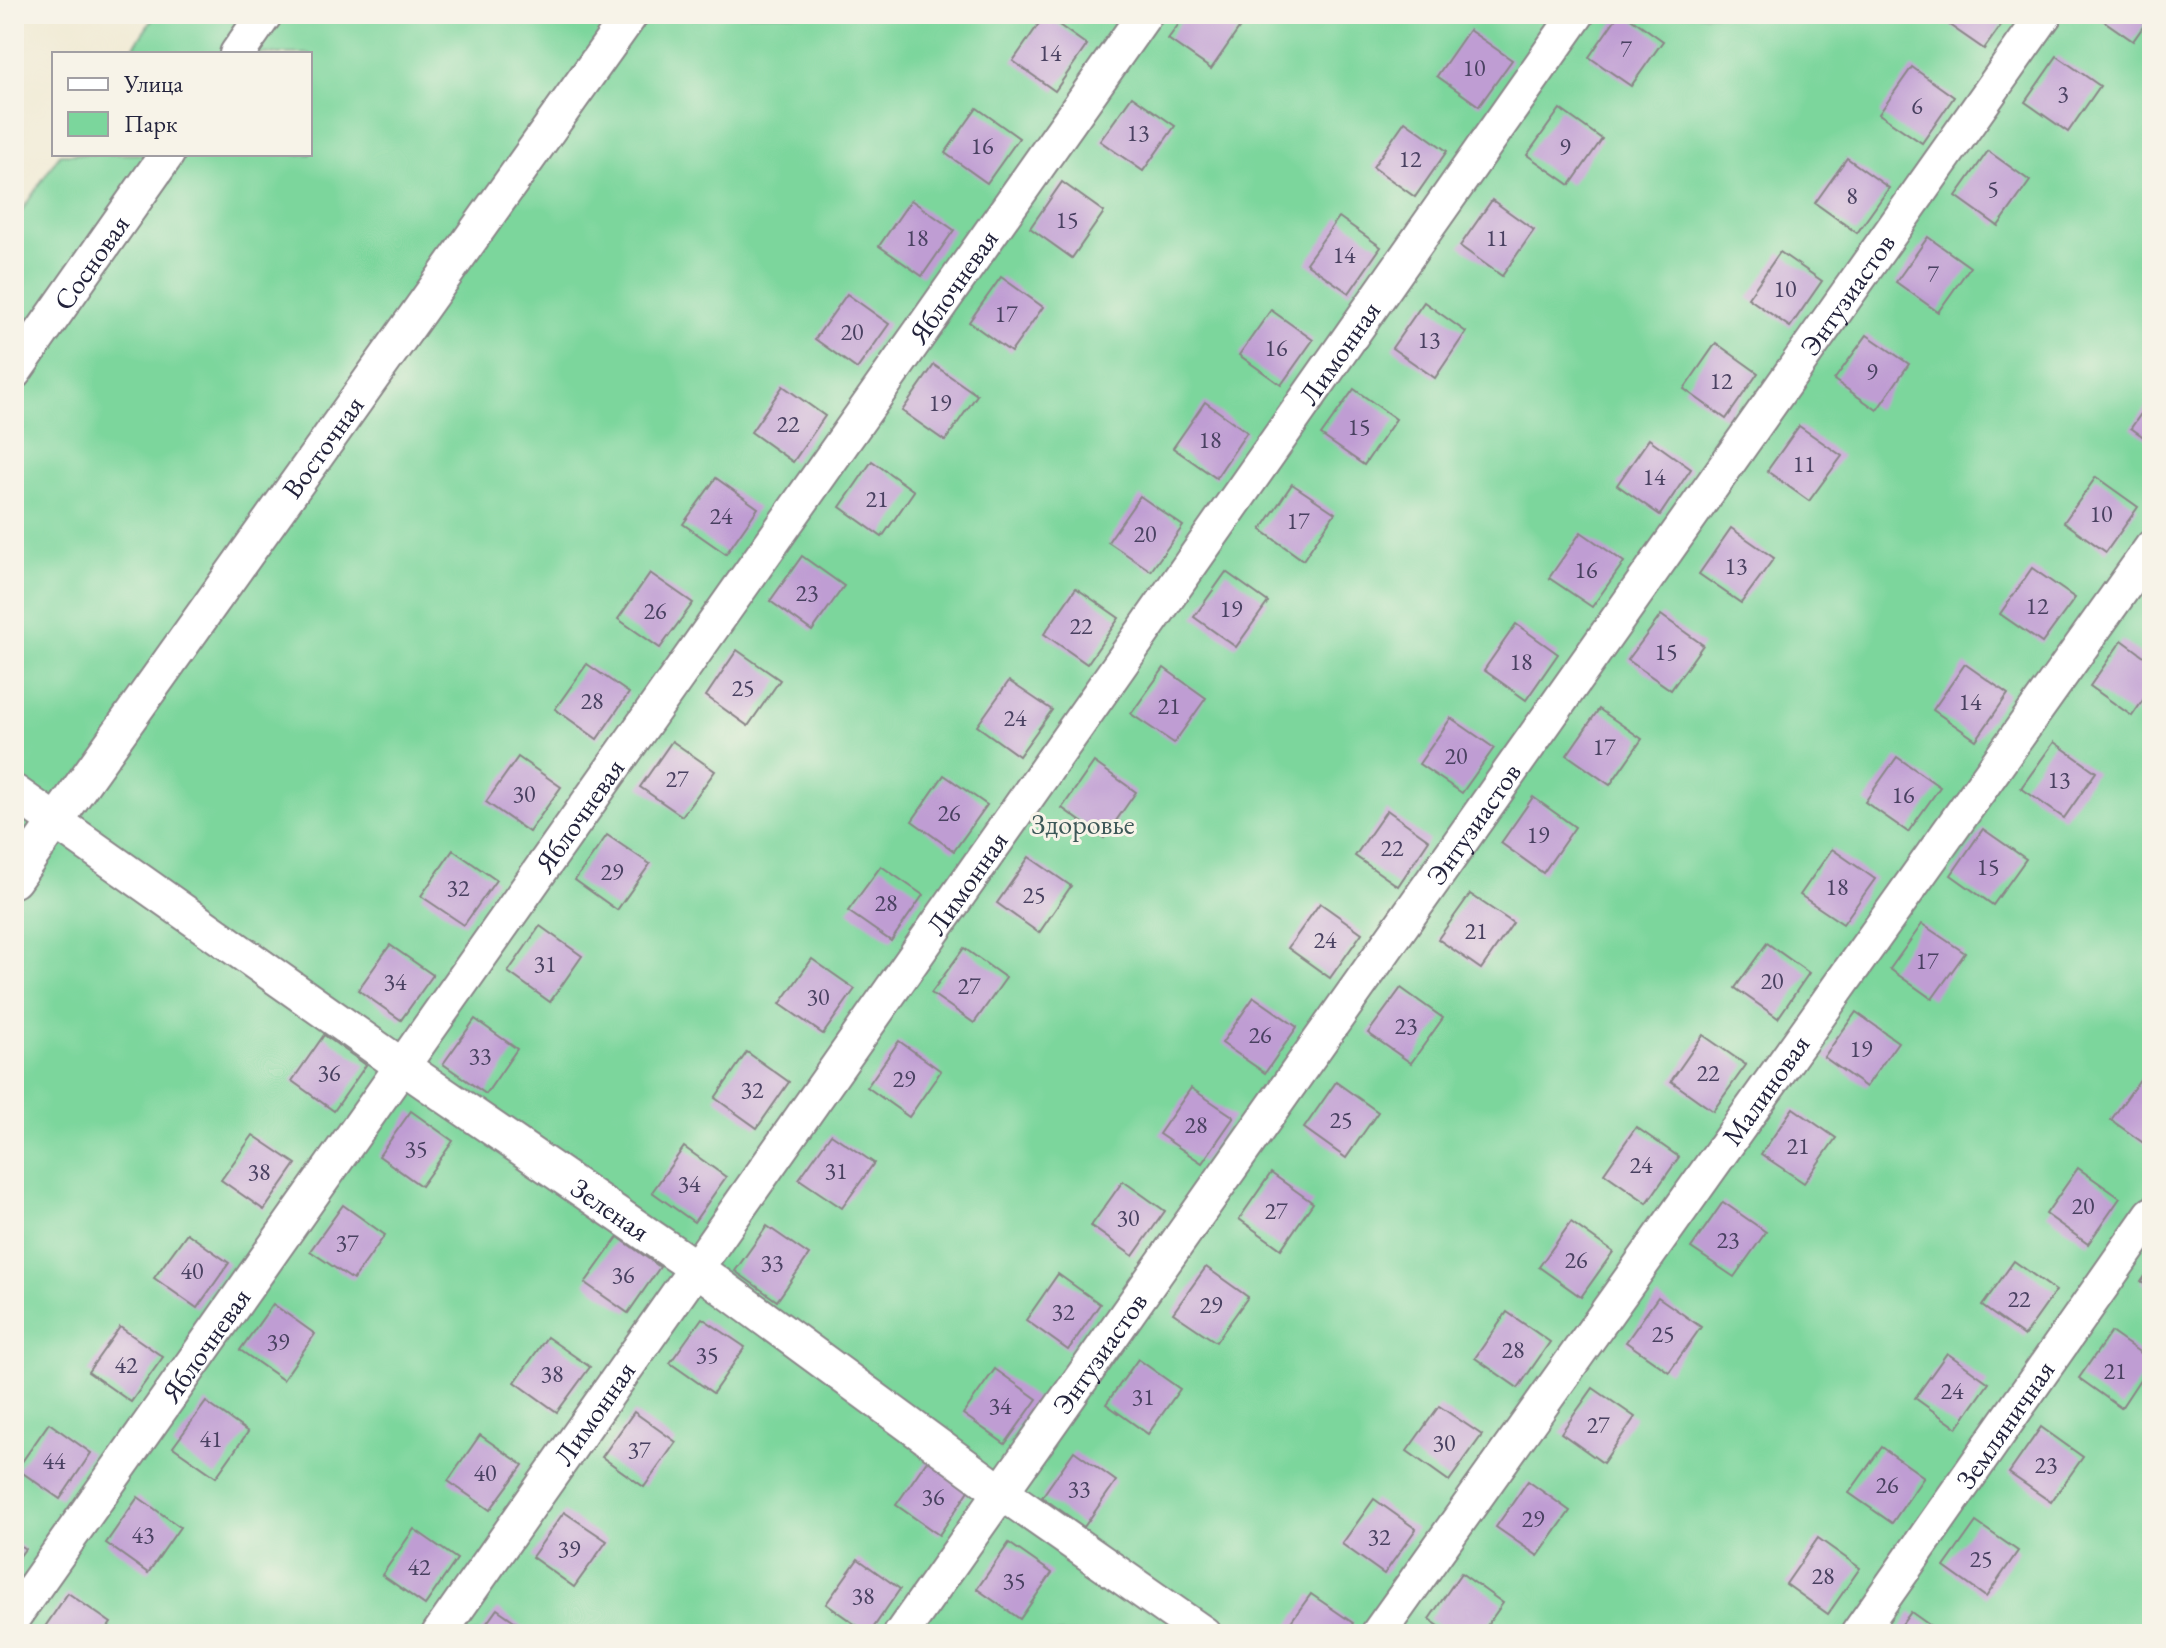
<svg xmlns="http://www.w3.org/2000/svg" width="2166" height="1648" viewBox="0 0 2166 1648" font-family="'EB Garamond',serif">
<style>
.green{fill:#7bd69c;stroke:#4e7c6c;stroke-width:2}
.building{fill:#bf9dd3}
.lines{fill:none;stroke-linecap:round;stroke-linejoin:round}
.street-casing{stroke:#8a8688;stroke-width:38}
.street{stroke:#fff;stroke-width:34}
.labels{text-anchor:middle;stroke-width:6;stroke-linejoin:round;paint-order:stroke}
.number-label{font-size:24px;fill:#494161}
.street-label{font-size:28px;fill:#22223b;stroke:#f7f3e8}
.park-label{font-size:28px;fill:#3d5858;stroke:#f7f3e8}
</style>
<rect width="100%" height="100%" fill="#f7f3e8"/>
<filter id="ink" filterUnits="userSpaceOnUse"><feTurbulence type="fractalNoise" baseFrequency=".0125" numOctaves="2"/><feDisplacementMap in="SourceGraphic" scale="16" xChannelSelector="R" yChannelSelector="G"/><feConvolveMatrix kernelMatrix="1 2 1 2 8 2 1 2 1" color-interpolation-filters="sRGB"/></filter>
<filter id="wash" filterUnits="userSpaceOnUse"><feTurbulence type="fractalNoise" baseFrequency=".006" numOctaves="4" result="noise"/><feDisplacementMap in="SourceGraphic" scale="32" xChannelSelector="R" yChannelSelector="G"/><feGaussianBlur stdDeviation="1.8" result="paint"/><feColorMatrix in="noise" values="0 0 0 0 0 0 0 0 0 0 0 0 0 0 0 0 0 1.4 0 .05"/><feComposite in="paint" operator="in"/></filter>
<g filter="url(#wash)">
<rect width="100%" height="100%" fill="#f1ebd5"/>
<!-- green -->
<path class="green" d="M156,14H2152V1634H14V222L60,154H310V54H129Z"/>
<g id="blocks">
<!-- building -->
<g class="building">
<path d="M1186,14H1230L1243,23L1211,69L1168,39Z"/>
<path d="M1619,14H1625L1663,41L1631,86L1589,57Z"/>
<path d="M1946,14H2009L1984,49L1942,20Z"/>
<path d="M2094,14H2152L2133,41Z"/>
<path d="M1045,15L1087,45L1055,91L1013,61Z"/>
<path d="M1469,30L1512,60L1479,106L1437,76Z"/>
<path d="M2057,56L2100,86L2068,132L2025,102Z"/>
<path d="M1912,67L1954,97L1922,143L1879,114Z"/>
<path d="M1132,96L1175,126L1143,171L1100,141Z"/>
<path d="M977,108L1019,138L987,183L945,153Z"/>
<path d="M1560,109L1602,139L1570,185L1527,155Z"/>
<path d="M1405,121L1447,151L1415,197L1373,167Z"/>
<path d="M1988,151L2030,181L1998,226L1956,196Z"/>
<path d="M1847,158L1889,188L1857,233L1815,203Z"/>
<path d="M1062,182L1104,212L1072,258L1030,228Z"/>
<path d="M911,200L954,230L922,276L879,246Z"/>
<path d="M1492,200L1534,230L1502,276L1460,246Z"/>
<path d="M1339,217L1381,247L1349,293L1306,263Z"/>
<path d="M1928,237L1970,267L1938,312L1896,282Z"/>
<path d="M1780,252L1822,281L1790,327L1748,298Z"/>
<path d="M1001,277L1043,307L1011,352L969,322Z"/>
<path d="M847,294L889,324L857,369L815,339Z"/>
<path d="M1424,302L1466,332L1435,378L1392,348Z"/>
<path d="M1271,310L1313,340L1281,385L1239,355Z"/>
<path d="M1867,335L1909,364L1877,410L1834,380Z"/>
<path d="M1716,343L1758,373L1726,419L1684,389Z"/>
<path d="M934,365L977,395L945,441L902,411Z"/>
<path d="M783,386L825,416L793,462L751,432Z"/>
<path d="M1354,389L1396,419L1364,465L1321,435Z"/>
<path d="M2152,398V443L2131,428Z"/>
<path d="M1205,402L1247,432L1216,478L1173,448Z"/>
<path d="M1799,426L1842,456L1809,501L1767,471Z"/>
<path d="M1649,439L1691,469L1660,515L1617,485Z"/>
<path d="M872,461L914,491L882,537L840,507Z"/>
<path d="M2096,477L2138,507L2106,552L2064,522Z"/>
<path d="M716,478L758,508L726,554L683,524Z"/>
<path d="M1292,484L1335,513L1303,560L1261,530Z"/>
<path d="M1140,496L1183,526L1151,571L1108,542Z"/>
<path d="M1731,528L1774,558L1741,603L1699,574Z"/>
<path d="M1581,532L1624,562L1592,607L1549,578Z"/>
<path d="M802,556L844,586L812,631L770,601Z"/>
<path d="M2032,568L2075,598L2042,643L2000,614Z"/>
<path d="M1226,572L1268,602L1236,647L1194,617Z"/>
<path d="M650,573L693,603L660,648L618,619Z"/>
<path d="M1076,588L1119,618L1087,664L1044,634Z"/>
<path d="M1661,615L1703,645L1671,690L1628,660Z"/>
<path d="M1516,624L1558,654L1526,700L1484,670Z"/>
<path d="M2122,640L2152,662V687L2132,716L2090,686Z"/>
<path d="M737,650L780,680L748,726L706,696Z"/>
<path d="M587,664L629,693L597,739L555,709Z"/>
<path d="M1965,664L2008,694L1976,740L1933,710Z"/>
<path d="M1164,668L1206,698L1174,743L1131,714Z"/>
<path d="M1009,681L1052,710L1019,756L977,726Z"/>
<path d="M1599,709L1642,739L1610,785L1567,755Z"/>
<path d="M1451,718L1494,748L1462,793L1419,764Z"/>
<path d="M672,741L715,771L682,816L640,787Z"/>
<path d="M2054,742L2096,772L2064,818L2021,788Z"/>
<path d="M518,757L561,787L529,832L486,802Z"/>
<path d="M1897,757L1940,787L1908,832L1865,802Z"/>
<path d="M1094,762L1136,792L1104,838L1062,808Z"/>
<path d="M944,775L987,805L954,851L912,821Z"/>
<path d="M1533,797L1575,827L1543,873L1501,843Z"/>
<path d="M1387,810L1429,840L1398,886L1355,856Z"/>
<path d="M1983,829L2026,859L1993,905L1951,875Z"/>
<path d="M607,835L650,864L617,910L575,880Z"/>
<path d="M1832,849L1875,879L1843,924L1800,895Z"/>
<path d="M453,850L496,880L464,925L421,896Z"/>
<path d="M1029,857L1071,886L1039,933L997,903Z"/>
<path d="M881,866L923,895L891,941L848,911Z"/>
<path d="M1470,894L1513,923L1481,969L1438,939Z"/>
<path d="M1320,903L1362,933L1330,978L1288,948Z"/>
<path d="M1922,924L1965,953L1932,999L1890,969Z"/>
<path d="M540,926L582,956L550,1002L508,972Z"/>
<path d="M1767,943L1809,973L1778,1018L1735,988Z"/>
<path d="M390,945L433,975L401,1020L358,990Z"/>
<path d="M964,948L1006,978L974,1023L931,993Z"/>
<path d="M812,959L855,989L823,1034L780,1004Z"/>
<path d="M1401,988L1443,1018L1411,1063L1368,1033Z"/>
<path d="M1254,997L1297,1027L1265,1073L1222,1043Z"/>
<path d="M1856,1012L1898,1042L1866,1087L1824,1057Z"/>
<path d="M475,1019L517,1049L486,1094L443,1064Z"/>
<path d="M324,1035L366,1065L334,1111L292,1081Z"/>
<path d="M1703,1035L1746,1065L1713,1111L1671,1081Z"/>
<path d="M899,1041L941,1071L909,1117L867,1087Z"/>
<path d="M747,1052L789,1082L757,1128L715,1098Z"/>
<path d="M2143,1075L2152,1081V1149L2111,1120Z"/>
<path d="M1336,1082L1378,1112L1346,1158L1304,1128Z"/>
<path d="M1191,1088L1234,1117L1202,1163L1159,1134Z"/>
<path d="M1793,1108L1836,1138L1804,1183L1761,1154Z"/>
<path d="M411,1111L453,1141L421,1186L379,1156Z"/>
<path d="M1636,1127L1679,1157L1647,1203L1604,1173Z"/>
<path d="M831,1134L874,1163L842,1208L799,1179Z"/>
<path d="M253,1135L296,1164L264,1210L221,1180Z"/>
<path d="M684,1147L726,1177L694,1222L652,1192Z"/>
<path d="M2078,1168L2120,1198L2088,1244L2046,1214Z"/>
<path d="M1271,1173L1313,1203L1281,1249L1239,1219Z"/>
<path d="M1123,1181L1165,1211L1133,1256L1091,1226Z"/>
<path d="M1723,1202L1766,1232L1734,1277L1691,1248Z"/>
<path d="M343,1205L385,1235L353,1280L310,1251Z"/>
<path d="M1571,1222L1613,1252L1581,1297L1539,1267Z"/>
<path d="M767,1226L809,1255L777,1301L735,1271Z"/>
<path d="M187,1233L229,1263L197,1308L154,1278Z"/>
<path d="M618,1237L660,1267L628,1313L585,1283Z"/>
<path d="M2014,1261L2056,1291L2024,1336L1982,1306Z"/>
<path d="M2152,1266V1289L2141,1282Z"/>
<path d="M1206,1267L1248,1297L1216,1342L1173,1313Z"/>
<path d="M1058,1274L1100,1304L1068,1350L1026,1320Z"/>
<path d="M1658,1297L1701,1327L1669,1372L1626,1342Z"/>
<path d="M273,1304L315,1334L283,1380L240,1350Z"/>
<path d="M1507,1312L1550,1342L1518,1388L1475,1358Z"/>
<path d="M702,1318L745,1347L713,1393L670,1363Z"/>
<path d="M120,1327L163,1357L131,1402L88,1372Z"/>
<path d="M2111,1332L2152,1361L2121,1408L2079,1378Z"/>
<path d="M547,1337L590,1367L557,1412L515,1382Z"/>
<path d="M1947,1353L1989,1383L1957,1428L1915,1398Z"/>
<path d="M1138,1359L1180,1389L1148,1434L1106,1404Z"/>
<path d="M995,1369L1037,1399L1005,1444L963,1414Z"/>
<path d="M1593,1388L1635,1417L1603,1463L1561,1433Z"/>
<path d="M206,1402L248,1432L216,1477L173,1447Z"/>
<path d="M1439,1406L1482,1435L1449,1481L1407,1451Z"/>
<path d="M634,1412L676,1442L644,1487L602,1457Z"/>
<path d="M49,1423L91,1453L60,1499L17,1469Z"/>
<path d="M2041,1427L2083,1457L2051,1502L2009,1473Z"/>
<path d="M480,1435L523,1465L490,1510L448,1481Z"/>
<path d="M1882,1447L1924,1477L1892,1523L1849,1493Z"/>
<path d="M1074,1451L1116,1481L1084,1527L1042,1497Z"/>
<path d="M928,1459L970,1489L939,1535L896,1505Z"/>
<path d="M1528,1481L1570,1511L1538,1556L1496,1527Z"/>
<path d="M138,1497L180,1527L148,1573L106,1543Z"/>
<path d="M1374,1499L1416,1529L1384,1574L1342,1544Z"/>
<path d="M564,1512L607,1541L574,1587L532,1557Z"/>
<path d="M1976,1522L2018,1551L1986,1597L1944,1567Z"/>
<path d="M414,1529L457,1559L425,1605L382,1575Z"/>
<path d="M1818,1538L1860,1568L1828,1614L1786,1584Z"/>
<path d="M14,1541L25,1549L14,1564Z"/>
<path d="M1009,1543L1052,1573L1020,1619L977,1589Z"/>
<path d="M858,1559L900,1589L869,1634L826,1604Z"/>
<path d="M1461,1573L1503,1603L1481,1634H1450L1429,1619Z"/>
<path d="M68,1593L111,1623L103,1634H40Z"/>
<path d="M1311,1594L1353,1623L1346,1634H1282Z"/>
<path d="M497,1609L533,1634H479Z"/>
<path d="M1911,1612L1942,1634H1895Z"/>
<path d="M343,1626L354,1634H337Z"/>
</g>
</g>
</g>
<g filter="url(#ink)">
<use href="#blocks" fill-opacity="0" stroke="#8a8688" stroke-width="2"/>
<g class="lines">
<defs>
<g id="street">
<path d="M237,54L265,14"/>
<path id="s1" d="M14,372L167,154"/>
<path id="s2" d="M14,792L402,1066L696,1268L1001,1492L1204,1634"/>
<path id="s3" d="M14,880L631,14"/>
<path id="s4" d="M14,1616L1145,14"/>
<path id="s5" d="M439,1634L1577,14"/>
<path id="s6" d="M901,1634L2045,14"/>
<path id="s7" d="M1378,1634L2152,547"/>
<path id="s8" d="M1858,1634L2152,1214"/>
</g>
</defs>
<!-- street casing -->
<use href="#street" class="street-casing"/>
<!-- street -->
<use href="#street" class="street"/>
</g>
</g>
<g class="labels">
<!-- number labels -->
<g class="number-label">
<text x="1626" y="57">7</text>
<text x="1050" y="61">14</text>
<text x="1474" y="76">10</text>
<text x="2063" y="102">3</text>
<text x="1917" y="114">6</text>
<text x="1138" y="141">13</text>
<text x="982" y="154">16</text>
<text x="1565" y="155">9</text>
<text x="1410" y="167">12</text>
<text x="1993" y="197">5</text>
<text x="1852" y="204">8</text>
<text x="1067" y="228">15</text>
<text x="917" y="246">18</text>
<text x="1497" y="246">11</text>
<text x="1344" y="263">14</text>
<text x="1933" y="282">7</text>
<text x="1785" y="297">10</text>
<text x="1006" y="322">17</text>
<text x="852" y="340">20</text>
<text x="1429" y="348">13</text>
<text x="1276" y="356">16</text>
<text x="1872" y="380">9</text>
<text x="1721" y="389">12</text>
<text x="940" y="411">19</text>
<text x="788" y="432">22</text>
<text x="1359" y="435">15</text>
<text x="1210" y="448">18</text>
<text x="1804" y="472">11</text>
<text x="1654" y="485">14</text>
<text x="877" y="507">21</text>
<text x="2101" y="522">10</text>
<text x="721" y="524">24</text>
<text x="1298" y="529">17</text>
<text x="1145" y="542">20</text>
<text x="1736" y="574">13</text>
<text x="1586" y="578">16</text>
<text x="807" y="601">23</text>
<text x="2037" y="614">12</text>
<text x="1231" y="617">19</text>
<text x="655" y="619">26</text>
<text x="1081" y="634">22</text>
<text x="1666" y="660">15</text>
<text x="1521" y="670">18</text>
<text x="743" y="696">25</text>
<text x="592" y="709">28</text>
<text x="1970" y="710">14</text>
<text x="1169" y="714">21</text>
<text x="1015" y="726">24</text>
<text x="1604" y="755">17</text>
<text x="1456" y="764">20</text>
<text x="677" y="787">27</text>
<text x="2059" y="788">13</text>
<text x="524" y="802">30</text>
<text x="1903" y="803">16</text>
<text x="949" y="821">26</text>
<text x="1538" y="843">19</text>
<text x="1392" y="856">22</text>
<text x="1988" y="875">15</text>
<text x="612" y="880">29</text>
<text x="1837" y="895">18</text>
<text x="458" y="896">32</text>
<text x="1034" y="903">25</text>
<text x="886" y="911">28</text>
<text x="1476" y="939">21</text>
<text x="1325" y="948">24</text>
<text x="1927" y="969">17</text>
<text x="545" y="972">31</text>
<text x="1772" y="989">20</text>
<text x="395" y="990">34</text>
<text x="969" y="994">27</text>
<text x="818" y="1005">30</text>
<text x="1406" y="1034">23</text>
<text x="1260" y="1043">26</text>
<text x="1861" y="1057">19</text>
<text x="480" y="1064">33</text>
<text x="329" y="1081">36</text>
<text x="1708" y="1081">22</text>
<text x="904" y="1087">29</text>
<text x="752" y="1098">32</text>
<text x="1341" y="1128">25</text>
<text x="1196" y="1133">28</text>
<text x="1798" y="1154">21</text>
<text x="416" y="1157">35</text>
<text x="1641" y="1173">24</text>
<text x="836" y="1179">31</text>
<text x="259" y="1180">38</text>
<text x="689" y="1192">34</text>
<text x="2083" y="1214">20</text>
<text x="1276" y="1219">27</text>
<text x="1128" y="1226">30</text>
<text x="1728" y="1248">23</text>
<text x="347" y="1251">37</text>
<text x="1576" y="1268">26</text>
<text x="772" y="1271">33</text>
<text x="192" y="1279">40</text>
<text x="623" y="1283">36</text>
<text x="2019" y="1307">22</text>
<text x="1211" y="1313">29</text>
<text x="1063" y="1320">32</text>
<text x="1663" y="1342">25</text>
<text x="278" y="1350">39</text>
<text x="1513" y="1358">28</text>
<text x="707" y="1363">35</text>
<text x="126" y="1373">42</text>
<text x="2115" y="1379">21</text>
<text x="552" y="1382">38</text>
<text x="1952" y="1399">24</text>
<text x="1143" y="1405">31</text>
<text x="1000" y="1414">34</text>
<text x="1598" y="1433">27</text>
<text x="211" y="1447">41</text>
<text x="1444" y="1451">30</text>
<text x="639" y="1458">37</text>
<text x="54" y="1469">44</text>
<text x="2046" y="1473">23</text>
<text x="485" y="1481">40</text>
<text x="1887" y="1493">26</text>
<text x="1079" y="1497">33</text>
<text x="933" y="1505">36</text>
<text x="1533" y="1527">29</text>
<text x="143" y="1543">43</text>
<text x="1379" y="1545">32</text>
<text x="569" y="1557">39</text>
<text x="1981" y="1567">25</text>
<text x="419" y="1575">42</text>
<text x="1823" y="1584">28</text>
<text x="1014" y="1589">35</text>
<text x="863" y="1604">38</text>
</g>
<!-- street labels -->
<g class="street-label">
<text dy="10" stroke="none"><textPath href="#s1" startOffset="134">Сосновая</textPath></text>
<text dy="10" stroke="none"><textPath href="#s4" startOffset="1628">Яблочневая</textPath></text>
<text dy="10" stroke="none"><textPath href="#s6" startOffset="1640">Энтузиастов</textPath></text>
<text dy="10" stroke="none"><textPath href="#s5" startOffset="1566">Лимонная</textPath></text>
<text dy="10" stroke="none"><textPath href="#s3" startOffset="532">Восточная</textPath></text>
<text dy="10" stroke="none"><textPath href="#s4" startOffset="980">Яблочневая</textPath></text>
<text dy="10" stroke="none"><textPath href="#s6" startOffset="992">Энтузиастов</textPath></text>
<text dy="10" stroke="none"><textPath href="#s5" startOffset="918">Лимонная</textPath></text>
<text dy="10" stroke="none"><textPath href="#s7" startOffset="668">Малиновая</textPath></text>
<text dy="10" stroke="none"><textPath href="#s2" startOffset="728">Зеленая</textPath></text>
<text dy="10" stroke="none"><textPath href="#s4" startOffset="332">Яблочневая</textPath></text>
<text dy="10" stroke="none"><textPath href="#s6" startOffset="344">Энтузиастов</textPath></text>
<text dy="10" stroke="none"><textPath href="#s5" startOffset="270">Лимонная</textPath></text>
<text dy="10" stroke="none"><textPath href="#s8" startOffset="256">Земляничная</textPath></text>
</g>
<!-- park labels -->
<g class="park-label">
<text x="1083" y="834">Здоровье</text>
</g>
</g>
<!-- margin -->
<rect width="2166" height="1648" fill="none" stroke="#f7f3e8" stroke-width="48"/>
<!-- legend -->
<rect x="52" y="52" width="260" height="104" fill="#f7f3e8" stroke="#a29fa3" stroke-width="2"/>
<rect x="68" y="78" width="40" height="12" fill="#ffffff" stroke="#a29fa3" stroke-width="2"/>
<text x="124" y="92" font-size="24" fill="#22223b">Улица</text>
<rect x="68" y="112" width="40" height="24" fill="#7bd69c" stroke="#a29fa3" stroke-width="2"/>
<text x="124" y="132" font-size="24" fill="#22223b">Парк</text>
</svg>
